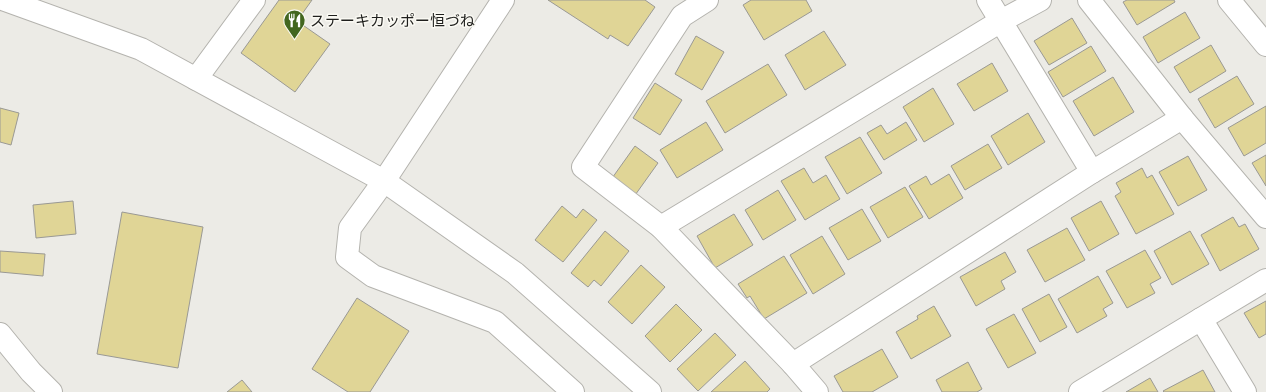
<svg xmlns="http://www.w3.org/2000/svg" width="1266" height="392" viewBox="0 0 1266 392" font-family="'PT Sans Narrow','Noto Sans JP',sans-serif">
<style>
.building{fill:#e0d596;stroke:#9a9994}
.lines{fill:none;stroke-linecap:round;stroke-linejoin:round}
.minor-casing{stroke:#b4b3ae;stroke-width:24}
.tertiary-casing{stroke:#b4b3ae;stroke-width:24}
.minor{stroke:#fff;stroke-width:22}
.tertiary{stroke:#fff;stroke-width:22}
.labels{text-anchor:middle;stroke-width:3;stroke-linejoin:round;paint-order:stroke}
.poi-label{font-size:15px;fill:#1f1f1d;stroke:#faf9f3;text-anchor:start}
</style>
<rect width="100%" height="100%" fill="#ecebe6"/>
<!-- building -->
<g class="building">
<path d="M279,0H312L297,21L330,44L295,92L241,53Z"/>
<path d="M548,0H645L655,7L628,46L610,35L608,39Z"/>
<path d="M751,0H806L812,11L764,40L743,5Z"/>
<path d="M1127,0H1174L1175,2L1137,25L1123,2Z"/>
<path d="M1185,12L1200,38L1158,63L1143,37Z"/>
<path d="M1072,18L1087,43L1049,65L1034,41Z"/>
<path d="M824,31L846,65L805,90L785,55Z"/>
<path d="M696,36L724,52L702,90L675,74Z"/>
<path d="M1211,45L1226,71L1190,93L1174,67Z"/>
<path d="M1091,46L1106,71L1063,97L1048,72Z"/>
<path d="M992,63L1008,91L974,111L957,84Z"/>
<path d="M768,64L787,95L725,133L706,101Z"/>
<path d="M1237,76L1254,104L1215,128L1198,99Z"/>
<path d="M1113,77L1134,112L1094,136L1073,101Z"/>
<path d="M655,83L682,100L660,135L633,118Z"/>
<path d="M933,88L954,124L924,142L903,107Z"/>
<path d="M1266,106V143L1244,156L1228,128Z"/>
<path d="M0,108L19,113L11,145L0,142Z"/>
<path d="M1028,113L1045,142L1008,165L991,136Z"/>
<path d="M706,122L723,150L677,178L660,150Z"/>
<path d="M906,122L917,140L884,160L867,133L881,125L887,134Z"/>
<path d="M860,137L882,173L847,194L825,157Z"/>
<path d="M988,144L1002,168L965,190L951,166Z"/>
<path d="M635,146L658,163L633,198L610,181Z"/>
<path d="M1266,155V186L1252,163Z"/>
<path d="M1188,156L1207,190L1178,206L1159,172Z"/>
<path d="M804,168L813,183L826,175L840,199L805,220L781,181Z"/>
<path d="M1142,168L1147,178L1152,175L1174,214L1136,234L1115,196L1121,192L1116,183Z"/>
<path d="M949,174L963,198L929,219L909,186L926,176L931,185Z"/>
<path d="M905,187L923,217L888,238L870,207Z"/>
<path d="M778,190L796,220L763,240L745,210Z"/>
<path d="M73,201L76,234L36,238L33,205Z"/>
<path d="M1101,201L1119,234L1089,251L1071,218Z"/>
<path d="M562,206L576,218L583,209L597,220L563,262L535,240Z"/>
<path d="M862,209L881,241L848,260L829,228Z"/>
<path d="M122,212L203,227L178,368L97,354Z"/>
<path d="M734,214L753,245L715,268L697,236Z"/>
<path d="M1233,217L1239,227L1245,224L1259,249L1220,271L1201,235Z"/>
<path d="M1067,228L1085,260L1045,282L1027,250Z"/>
<path d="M605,231L629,251L601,286L594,280L588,287L571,273Z"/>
<path d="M1190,231L1209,264L1172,285L1154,251Z"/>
<path d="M822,236L845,274L813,294L790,255Z"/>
<path d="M1145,250L1161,278L1150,284L1155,293L1127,308L1106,271Z"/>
<path d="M0,251L45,254L43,276L0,272Z"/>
<path d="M1005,252L1016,272L1001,281L1005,289L976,306L960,277Z"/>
<path d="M784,256L807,293L764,319L750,296L747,298L738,284Z"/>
<path d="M641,265L665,287L632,324L608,302Z"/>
<path d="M1098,276L1113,303L1103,309L1107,316L1077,333L1058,299Z"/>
<path d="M1049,294L1067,327L1040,342L1022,309Z"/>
<path d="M357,298L409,331L370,392H348L312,369Z"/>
<path d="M1266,301V334L1259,338L1244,313Z"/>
<path d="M676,304L702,330L670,362L645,336Z"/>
<path d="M934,306L951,336L911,359L896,332L918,319L917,316Z"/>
<path d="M1014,314L1036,353L1008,368L986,329Z"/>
<path d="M715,333L736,355L698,391L677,369Z"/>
<path d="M882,349L898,377L872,392H843L834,376Z"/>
<path d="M745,361L770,389L767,392H711Z"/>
<path d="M968,362L982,389L977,392H942L936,380Z"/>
<path d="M1203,370L1215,392H1164L1163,391Z"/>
<path d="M1150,378L1158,392H1126Z"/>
<path d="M242,380L252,392H227Z"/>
</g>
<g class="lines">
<defs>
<g id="minor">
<path d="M707,0L682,16L583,167L661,227L793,364L817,392"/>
<path d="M1089,0L1182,118L1266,217"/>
<path d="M1229,0L1266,45"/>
<path d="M196,79L254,0"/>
<path d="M1092,172L1182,118"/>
<path d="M384,181L350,228L347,257L373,276L495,322L573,392"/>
<path d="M661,227L1001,21L1040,0"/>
<path d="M1201,319L1266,280"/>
<path d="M0,334L31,372L51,392"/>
<path d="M793,364L1092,172L988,0"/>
<path d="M1080,392L1201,319L1245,392"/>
</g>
<g id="tertiary">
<path d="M5,0L141,49L384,181L515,273L650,392"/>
<path d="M384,181L503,0"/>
</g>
</defs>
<!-- minor casing -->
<use href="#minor" class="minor-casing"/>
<!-- tertiary casing -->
<use href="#tertiary" class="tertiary-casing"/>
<!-- minor -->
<use href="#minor" class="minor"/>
<!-- tertiary -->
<use href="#tertiary" class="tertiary"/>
</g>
<!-- icons -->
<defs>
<symbol id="restaurant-pin" viewBox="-11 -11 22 30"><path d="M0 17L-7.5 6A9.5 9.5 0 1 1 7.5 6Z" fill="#42661f" stroke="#faf9f3"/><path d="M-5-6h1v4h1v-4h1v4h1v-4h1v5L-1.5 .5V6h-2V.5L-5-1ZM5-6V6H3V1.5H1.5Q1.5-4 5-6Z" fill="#fff"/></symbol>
</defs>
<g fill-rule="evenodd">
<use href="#restaurant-pin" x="282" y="8" width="25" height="34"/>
</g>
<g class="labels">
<!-- poi labels -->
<g class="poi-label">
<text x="310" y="26">ステーキカッポー恒づね</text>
</g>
</g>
</svg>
